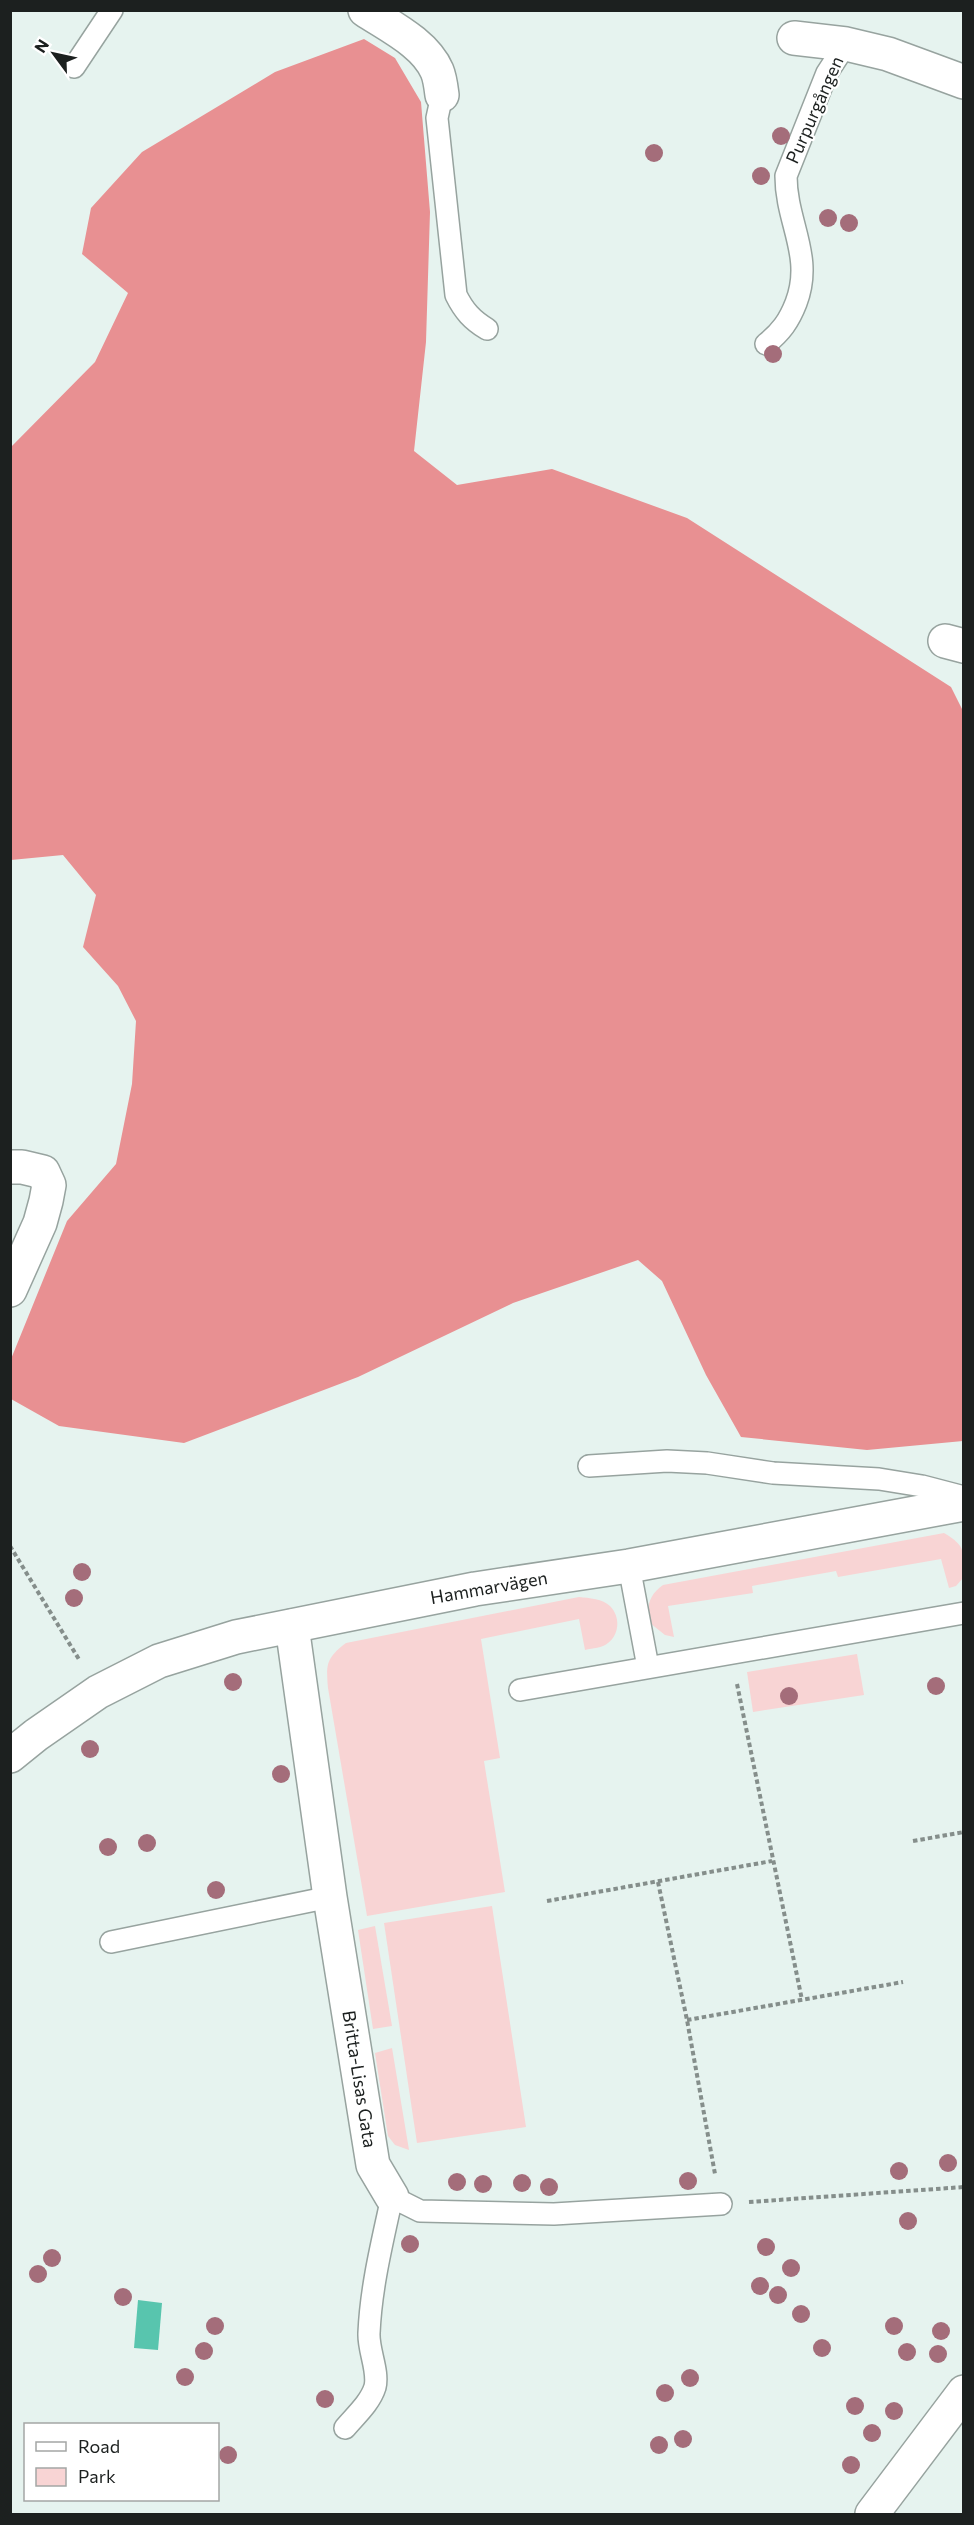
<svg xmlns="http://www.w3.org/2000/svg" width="974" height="2525" viewBox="0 0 974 2525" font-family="Commissioner,sans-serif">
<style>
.green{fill:#f8d4d4}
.forest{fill:#e89092}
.water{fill:#58c5ae}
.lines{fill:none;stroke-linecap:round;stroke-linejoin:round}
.service-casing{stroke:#97a39f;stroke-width:24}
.minor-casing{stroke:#97a39f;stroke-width:36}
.path{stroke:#858e8b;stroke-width:4;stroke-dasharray:4.5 3;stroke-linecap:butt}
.service{stroke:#fff;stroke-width:21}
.minor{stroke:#fff;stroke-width:33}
.tree{fill:#a46d7a}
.labels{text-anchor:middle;stroke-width:4.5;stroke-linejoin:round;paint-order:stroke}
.street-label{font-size:18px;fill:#1c201f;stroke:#fff}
</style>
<rect width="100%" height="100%" fill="#e6f3ef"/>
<!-- green -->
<g class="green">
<path d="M944,1533C968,1547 963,1553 963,1578L956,1586L949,1588L941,1559L838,1577L836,1571L752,1586L753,1593L668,1606L674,1637L665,1635L650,1623C646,1606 649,1595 663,1585Z"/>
<path d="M579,1597C589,1598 603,1599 610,1606C621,1617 619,1635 608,1643C602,1648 593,1648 585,1650L579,1619L481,1639L500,1758L484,1761L505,1892L367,1916L328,1688C326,1665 326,1658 346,1643Z"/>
<path d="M857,1654L864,1695L753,1712L747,1672Z"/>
<path d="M492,1906L526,2127L417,2143L384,1923Z"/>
<path d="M375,1926L392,2026L373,2029L358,1930Z"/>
<path d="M392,2048L409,2150L395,2145L388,2136L375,2053Z"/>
</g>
<!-- forest -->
<path class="forest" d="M364,39L395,58L421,102L430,212L426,342L414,451L457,485L552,469L687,518L951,687L963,711V1441L867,1450L741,1437L706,1375L662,1281L638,1260L513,1303L358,1377L184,1443L59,1426L11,1399V1359L67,1221L116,1164L132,1084L136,1021L118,986L83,947L96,895L63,855L11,860V447L95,362L128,293L82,254L91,208L142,152L275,72Z"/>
<!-- water -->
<path class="water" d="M138,2300L162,2303L158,2350L134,2348Z"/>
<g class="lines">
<defs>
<g id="service">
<path d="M74,67L112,10"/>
<path d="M442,95L437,118L456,295C464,311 472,320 487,329"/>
<path d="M766,344C781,332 789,321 796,303C814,256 786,223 786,176L827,73L846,44"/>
<path d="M589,1466L667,1461L707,1463L773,1473L879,1479L922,1486L964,1497"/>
<path d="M629,1566L648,1667"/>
<path d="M520,1690L964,1613"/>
<path d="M111,1942L330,1897"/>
<path d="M345,2428C355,2416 370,2403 375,2387C379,2371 368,2350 369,2333C371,2287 382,2243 392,2197L420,2211L554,2214L721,2204"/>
</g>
<g id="minor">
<path d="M365,10C389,26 425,43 437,71C440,78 441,87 442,95"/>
<path d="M794,38L846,44L888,54L964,82"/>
<path d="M945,641L964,646"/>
<path d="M10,1167H22L43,1172L49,1185L46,1201L40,1223L10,1290"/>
<path d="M292,1626L330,1897L373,2165L392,2197"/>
<path d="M10,1756L36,1735L98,1692L159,1661L236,1637L475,1589L629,1566L964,1504"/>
<path d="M872,2514L964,2392"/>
</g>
</defs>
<!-- service casing -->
<use href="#service" class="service-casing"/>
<!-- minor casing -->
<use href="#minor" class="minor-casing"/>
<!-- path -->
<g class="path">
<path d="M10,1546L80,1661"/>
<path d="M737,1684L802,2000"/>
<path d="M913,1841L964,1832"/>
<path d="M658,1882L687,2020L715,2174"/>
<path d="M547,1901L772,1861"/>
<path d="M687,2020L903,1982"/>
<path d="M749,2202L964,2187"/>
</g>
<!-- service -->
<use href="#service" class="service"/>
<!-- minor -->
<use href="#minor" class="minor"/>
</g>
<!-- trees -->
<g class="tree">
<circle cx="781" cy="136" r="9"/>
<circle cx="654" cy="153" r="9"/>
<circle cx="761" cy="176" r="9"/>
<circle cx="828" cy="218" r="9"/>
<circle cx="849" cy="223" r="9"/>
<circle cx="773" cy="354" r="9"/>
<circle cx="82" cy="1572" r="9"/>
<circle cx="74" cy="1598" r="9"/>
<circle cx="233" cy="1682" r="9"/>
<circle cx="936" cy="1686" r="9"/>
<circle cx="789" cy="1696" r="9"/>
<circle cx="90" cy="1749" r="9"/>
<circle cx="281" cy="1774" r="9"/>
<circle cx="147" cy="1843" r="9"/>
<circle cx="108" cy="1847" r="9"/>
<circle cx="216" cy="1890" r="9"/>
<circle cx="948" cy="2163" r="9"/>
<circle cx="899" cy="2171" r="9"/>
<circle cx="688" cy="2181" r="9"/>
<circle cx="457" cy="2182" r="9"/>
<circle cx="522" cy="2183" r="9"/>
<circle cx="483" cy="2184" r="9"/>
<circle cx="549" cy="2187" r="9"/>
<circle cx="908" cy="2221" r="9"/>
<circle cx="410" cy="2244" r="9"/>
<circle cx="766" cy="2247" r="9"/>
<circle cx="52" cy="2258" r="9"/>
<circle cx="791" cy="2268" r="9"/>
<circle cx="38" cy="2274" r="9"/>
<circle cx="760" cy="2286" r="9"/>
<circle cx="778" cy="2295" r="9"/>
<circle cx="123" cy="2297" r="9"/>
<circle cx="801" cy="2314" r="9"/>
<circle cx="215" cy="2326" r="9"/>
<circle cx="894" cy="2326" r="9"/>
<circle cx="941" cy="2331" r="9"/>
<circle cx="822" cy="2348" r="9"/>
<circle cx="204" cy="2351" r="9"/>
<circle cx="907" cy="2352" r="9"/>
<circle cx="938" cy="2354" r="9"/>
<circle cx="185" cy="2377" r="9"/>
<circle cx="690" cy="2378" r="9"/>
<circle cx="665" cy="2393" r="9"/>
<circle cx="325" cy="2399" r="9"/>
<circle cx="855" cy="2406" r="9"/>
<circle cx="894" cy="2411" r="9"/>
<circle cx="872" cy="2433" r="9"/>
<circle cx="683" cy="2439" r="9"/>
<circle cx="659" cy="2445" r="9"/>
<circle cx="228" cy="2455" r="9"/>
<circle cx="851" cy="2465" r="9"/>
</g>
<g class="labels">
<!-- street labels -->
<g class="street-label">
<text transform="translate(815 110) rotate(-66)" y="6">Purpurgången</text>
<text transform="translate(489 1588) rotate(-10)" y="6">Hammarvägen</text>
<text transform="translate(359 2079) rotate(81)" y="6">Britta-Lisas Gata</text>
</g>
</g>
<!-- border -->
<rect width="974" height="2525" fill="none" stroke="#1c201f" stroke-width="24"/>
<!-- legend -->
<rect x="24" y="2423" width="195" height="78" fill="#ffffff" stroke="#a4a6a5" stroke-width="1.5"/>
<rect x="36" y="2442" width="30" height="9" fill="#ffffff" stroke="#a4a6a5" stroke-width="1.5"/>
<text x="78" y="2453" font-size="18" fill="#1c201f">Road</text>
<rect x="36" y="2468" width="30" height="18" fill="#f8d4d4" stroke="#a4a6a5" stroke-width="1.5"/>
<text x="78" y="2483" font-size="18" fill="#1c201f">Park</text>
<!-- north arrow -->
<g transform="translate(54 54) rotate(303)" stroke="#ffffff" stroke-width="4.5" paint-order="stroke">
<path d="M0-4.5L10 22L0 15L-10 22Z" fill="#1c201f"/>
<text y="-9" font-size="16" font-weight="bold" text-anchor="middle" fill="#1c201f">N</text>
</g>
</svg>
